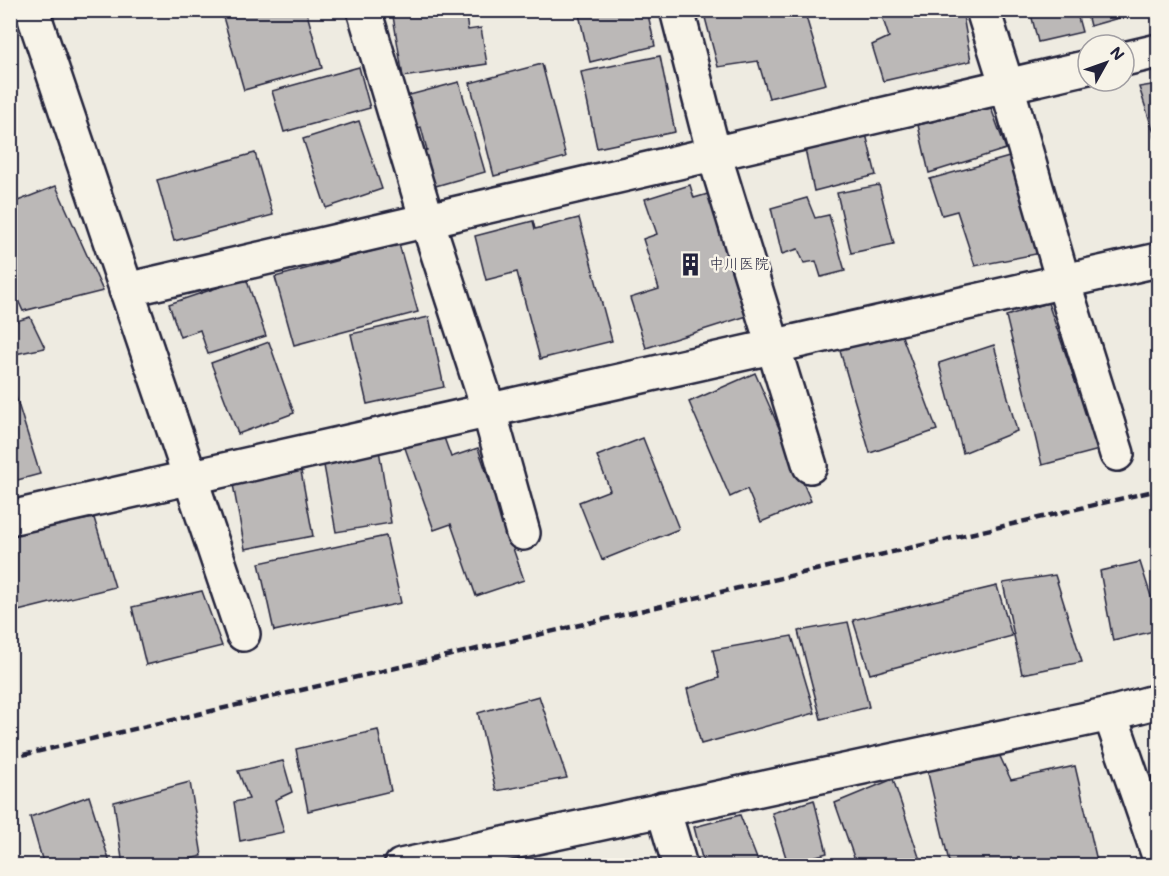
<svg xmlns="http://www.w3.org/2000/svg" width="1169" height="876" viewBox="0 0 1169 876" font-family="Mali,'Klee One',sans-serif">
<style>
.building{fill:#bbb8b7;stroke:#22223b;stroke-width:1.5}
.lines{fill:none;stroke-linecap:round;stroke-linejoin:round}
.minor-casing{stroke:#22223b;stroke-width:38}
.minor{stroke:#f7f3e8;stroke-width:33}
.rail{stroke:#22223b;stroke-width:4.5;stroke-dasharray:9 4.5;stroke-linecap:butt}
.labels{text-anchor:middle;stroke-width:5;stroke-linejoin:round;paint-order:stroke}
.poi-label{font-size:15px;fill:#22223b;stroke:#f7f3e8;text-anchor:start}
</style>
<rect width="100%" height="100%" fill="#eeebe1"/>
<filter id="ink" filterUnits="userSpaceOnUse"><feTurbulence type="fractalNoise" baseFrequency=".0167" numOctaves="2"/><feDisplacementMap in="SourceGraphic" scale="12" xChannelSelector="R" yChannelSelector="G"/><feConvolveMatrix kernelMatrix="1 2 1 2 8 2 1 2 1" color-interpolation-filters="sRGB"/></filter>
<g filter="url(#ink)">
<!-- building -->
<g class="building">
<path d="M221,10H306L322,68L244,90Z"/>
<path d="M392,10H465L468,30L481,28L487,64L403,77Z"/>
<path d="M578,10H647L655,46L590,62Z"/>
<path d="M703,10H804L826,84L769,98L758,61L718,67Z"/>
<path d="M880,10H962L971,61L883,81L872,45L889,37Z"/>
<path d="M1030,10H1076L1082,32L1038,42Z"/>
<path d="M1086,10H1147L1090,26Z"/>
<path d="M660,56L675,132L597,148L581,72Z"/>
<path d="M542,64L566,157L494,176L470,83Z"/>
<path d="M359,67L370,108L284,132L272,91Z"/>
<path d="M459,82L485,172L425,189L415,153L427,150L421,127L411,129L402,97Z"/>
<path d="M1158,84V146L1139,87Z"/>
<path d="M991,108L1006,149L929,173L918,125Z"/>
<path d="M359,121L382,189L326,208L303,139Z"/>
<path d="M866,134L876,175L814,191L805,149Z"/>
<path d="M255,153L273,215L174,241L157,180Z"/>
<path d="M1013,156L1046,252L975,266L957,211L942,215L930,179Z"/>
<path d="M690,185L694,198L708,194L747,316L646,348L630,298L659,289L643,239L657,234L645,199Z"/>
<path d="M879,185L894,244L851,253L837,193Z"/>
<path d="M56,186L103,291L23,311L10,283V204Z"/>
<path d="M807,198L815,218L829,215L845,271L821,277L816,261L804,263L798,249L782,254L771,208Z"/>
<path d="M579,218L612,341L540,359L517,272L486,280L475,236L533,221L535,229Z"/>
<path d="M399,244L418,312L294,345L275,277Z"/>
<path d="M246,278L266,336L208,354L200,330L180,337L169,304Z"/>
<path d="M1048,303L1099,450L1042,465L1006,316Z"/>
<path d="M30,317L45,348L10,355V323Z"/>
<path d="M429,317L444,387L367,404L351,334Z"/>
<path d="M899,328L937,430L870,453L838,344Z"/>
<path d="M269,342L294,413L238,434L211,363Z"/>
<path d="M994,345L1017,431L963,453L939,363Z"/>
<path d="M755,373L811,501L761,522L747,489L730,497L689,402Z"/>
<path d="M10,378L40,474L10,482Z"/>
<path d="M442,432L451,457L478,448L524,580L476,596L451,524L434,530L404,445Z"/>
<path d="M643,438L679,529L602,560L579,502L610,490L597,456Z"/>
<path d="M379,450L391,523L336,532L323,460Z"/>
<path d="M300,466L313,536L245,549L232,479Z"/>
<path d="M94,518L115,587L10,613V533Z"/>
<path d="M386,536L401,603L274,631L259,563Z"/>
<path d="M1158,549V574L1154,550Z"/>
<path d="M1140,562L1158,618V630L1113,641L1100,571Z"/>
<path d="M1055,575L1082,662L1022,674L1003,583Z"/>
<path d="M997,586L1012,636L870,674L853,620Z"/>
<path d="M202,591L222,646L146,665L132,607Z"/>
<path d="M848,622L869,707L821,719L798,631Z"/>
<path d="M792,636L815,713L701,744L687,689L719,678L713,650Z"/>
<path d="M539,696L567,778L496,791L478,713Z"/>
<path d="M378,730L391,791L308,811L296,749Z"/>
<path d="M997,750L1011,780L1075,766L1097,861L1075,866H950L927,769Z"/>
<path d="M283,761L292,792L275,800L284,832L240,841L234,802L249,799L238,771Z"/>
<path d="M893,779L922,866H857L835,803Z"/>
<path d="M190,782L202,856L162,866H123L114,802Z"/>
<path d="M89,796L111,866H44L30,817Z"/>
<path d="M814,800L827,853L788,864L772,813Z"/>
<path d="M740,815L759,864L704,866L694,827Z"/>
</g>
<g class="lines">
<defs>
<g id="minor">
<path d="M32,10L243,634"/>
<path d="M364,10L427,220L489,411L523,533"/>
<path d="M677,10L714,154L810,466"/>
<path d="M983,10L1007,86L1063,281L1117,454"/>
<path d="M1124,59L1158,51"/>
<path d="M126,290L1088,67"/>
<path d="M10,518L1158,260"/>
<path d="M1110,714L1158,853"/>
<path d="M663,809L680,866"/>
<path d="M401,866L1110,714L1158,701"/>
</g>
</defs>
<!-- minor casing -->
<use href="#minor" class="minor-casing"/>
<!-- minor -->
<use href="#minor" class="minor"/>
<!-- rail -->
<path class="rail" d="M10,758L1158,490"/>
</g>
</g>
<!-- icons -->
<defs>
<symbol id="building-bare" viewBox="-9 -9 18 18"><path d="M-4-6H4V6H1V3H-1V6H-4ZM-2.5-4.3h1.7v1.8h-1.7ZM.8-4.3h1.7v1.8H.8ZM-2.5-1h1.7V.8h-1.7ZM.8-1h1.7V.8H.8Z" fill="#22223b" stroke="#f7f3e8" stroke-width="2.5" paint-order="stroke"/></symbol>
</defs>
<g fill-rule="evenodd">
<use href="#building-bare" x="674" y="248" width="33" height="33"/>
</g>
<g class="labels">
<!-- poi labels -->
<g class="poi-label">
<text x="709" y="269">中川医院</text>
</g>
</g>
<!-- margin -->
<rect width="1169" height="876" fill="none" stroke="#f7f3e8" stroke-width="36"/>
<rect x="18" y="18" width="1133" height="840" fill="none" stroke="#22223b" stroke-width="2" filter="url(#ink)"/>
<!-- north arrow -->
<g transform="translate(1106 63) rotate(50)"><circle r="28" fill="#f7f3e8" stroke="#a29fa3" stroke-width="1.5"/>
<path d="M0-4.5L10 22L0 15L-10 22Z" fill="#22223b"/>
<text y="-9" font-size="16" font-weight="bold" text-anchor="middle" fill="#22223b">N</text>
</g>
</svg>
